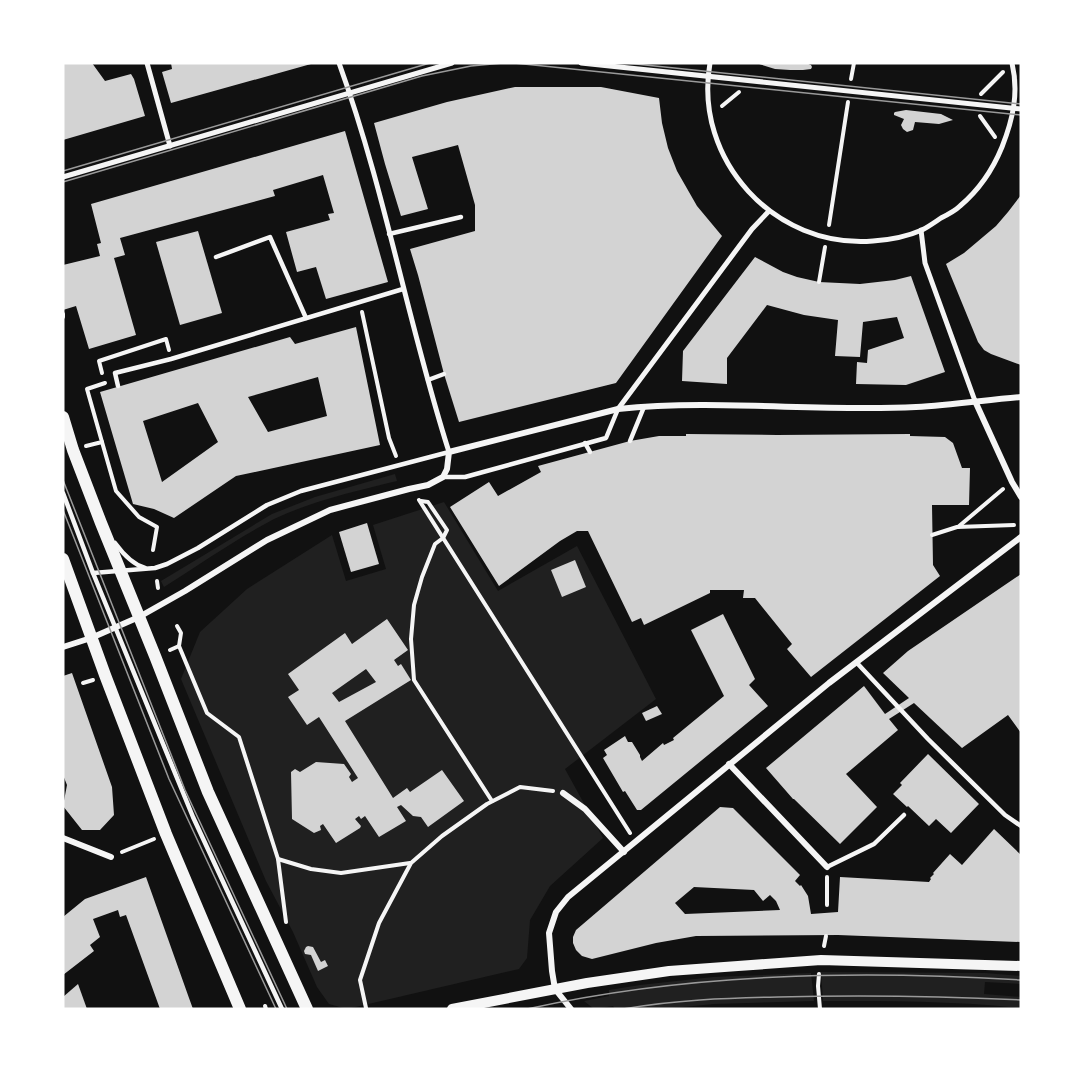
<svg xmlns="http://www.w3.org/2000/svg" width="1084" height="1072" viewBox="0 0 1084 1072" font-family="Overpass,sans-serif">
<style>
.green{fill:#202020}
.building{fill:#d3d3d3;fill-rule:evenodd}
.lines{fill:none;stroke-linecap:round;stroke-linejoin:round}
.path{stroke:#f5f5f5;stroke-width:4}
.service{stroke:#f5f5f5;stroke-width:4.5}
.pedestrian{stroke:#f5f5f5;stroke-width:5}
.minor{stroke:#f5f5f5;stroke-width:6}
.tertiary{stroke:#f5f5f5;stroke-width:10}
.secondary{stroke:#f5f5f5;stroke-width:12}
.tram{stroke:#9a9a9a;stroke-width:1.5}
</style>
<rect width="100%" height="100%" fill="#111"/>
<!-- green -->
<g class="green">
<path d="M395,474L397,481C356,491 312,501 274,519C236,539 200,564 164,587L161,581L272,514L315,497Z"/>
<path d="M444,502L498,591L577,546L656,699L565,769L603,838L550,886L530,920L527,958L519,969L347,1009L329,1004L317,987L293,932L266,881L181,679L200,632L247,589L332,535L346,581L386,569L373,525Z"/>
<path d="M821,972L985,973L1021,976V984L985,982L984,994L1021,997V1008C955,1001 890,1001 823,1001Z"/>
<path d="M811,973L814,1001L714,1004L663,1009H615L613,1006L594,1009L584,1001L609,996V990L640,985L713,977Z"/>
</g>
<!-- building -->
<g class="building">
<path d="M63,63H92L105,81L131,74L134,79L145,116L63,140Z"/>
<path d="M171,63H311V64L171,103L162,72L172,69Z"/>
<path d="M756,63H806L811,65L812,67L811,69L803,70H790L775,69Z"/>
<path d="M515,87H601L659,98L662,123L668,148L677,171L697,206L722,236L616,383L459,422L444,374L418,275L410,249L475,231V205L458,145L412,157L428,209L401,216L385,164L374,123L447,102Z"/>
<path d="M906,110L941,114L953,120L939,124L915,122L913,130L907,132L903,129L901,125L904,119L894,115V113L895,112Z"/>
<path d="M345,131L388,282L326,299L316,267L297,272L286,232L330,220L328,214L334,213L323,175L273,190L275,196L120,238L125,255L114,258L136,335L89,349L76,306L63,310V265L100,256L97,244L101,243L91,204Z"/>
<path d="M1021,195V365L991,354L984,350L978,342L946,264L964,253L996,226L1008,212Z"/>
<path d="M198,231L222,313L180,325L156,242Z"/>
<path d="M755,257L783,272L797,277L819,282L860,284L895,280L911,276L945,372L906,385L856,384L857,362L867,363L868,350L904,338L897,317L863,322L860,357L835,356L838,320L804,315L767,305L727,358V384L682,381L683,351Z"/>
<path d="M356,327L380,445L236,476L174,518L154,509L133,504L100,392L290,337L295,344ZM318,377L327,416L268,432L248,397ZM198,403L218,442L162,482L143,421Z"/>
<path d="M686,434L777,435L910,434V436L945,437L953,443L962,468H970L969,505H932L933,565L940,576L811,677L787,649L792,644L755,598H743L744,590H710V593L644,625L641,618L632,622L588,531H577L560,541L499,586L450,507L489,482L498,496L541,472L538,466L630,441L659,436H686Z"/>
<path d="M367,523L379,564L351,572L339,532Z"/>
<path d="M575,560L586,587L562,597L551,570Z"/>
<path d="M1021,574V733L1008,715L962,748L914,703L889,719L898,730L846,774L877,807L840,844L794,799H793L766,768L864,686L885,714L909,698L883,673L908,651Z"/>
<path d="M723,614L755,679L749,685L768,706L641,810H637L625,791L623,792L603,758L607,755L604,750L625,736L628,742H632L640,755V757L642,761L663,743L664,745L674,740L673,738L724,696L691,630Z"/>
<path d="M387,619L408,650L394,660L398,666L401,664L411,680L345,721L393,798L407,788L410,792L442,770L464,801L428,827L421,817L413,816L401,805L397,807L406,821L379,837L365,816L361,819L359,816L355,819L361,826L360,828L336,843L323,824L320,826L321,830L314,833L292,819L291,772L295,769L300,772L316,762L344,764L351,774L349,777L352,782L358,778L319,717L307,725L288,697L299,690L288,674L345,633L352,644ZM366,669L376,682L339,702L332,693Z"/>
<path d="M72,673L112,787L114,815L100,830H82L63,806L67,785L63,775V676Z"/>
<path d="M657,706L662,714L646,721L642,713Z"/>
<path d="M928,754L979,804L951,833L936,819L929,826L908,806L907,807L893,794L902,785L900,783Z"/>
<path d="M720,807L733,808L800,875L795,881L800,886L801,885L808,896L811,914L838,912L840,877L929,882L931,879L930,878L934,874L933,873L950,854L962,865L994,829L1021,855V942L838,935L696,936L656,943L592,959L582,956L576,950L573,943V937L576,930ZM694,887L754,890L763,901L770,895L776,901L780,910L685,914L675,903Z"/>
<path d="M146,877L189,998L193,1009H160L126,915L120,917L118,910L93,919L100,937L90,945L94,951L63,975V917L85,899Z"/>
<path d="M308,946L313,947L321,962L325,960L328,966L318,971L311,955L305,954L304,951L306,947Z"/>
<path d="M78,984L87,1009H63V997Z"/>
</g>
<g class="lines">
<!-- path -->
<g class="path">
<path d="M851,79L854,63"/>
<path d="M981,94L1003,72"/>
<path d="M722,106L739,92"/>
<path d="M980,116L995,137"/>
<path d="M829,225L848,102"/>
<path d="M819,282L825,247"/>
<path d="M362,312L389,438L396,456"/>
<path d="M63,314V317"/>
<path d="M102,373L99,361L166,339L169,350"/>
<path d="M102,442L116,491L139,517L157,527L153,550"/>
<path d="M86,446L102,442L87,389L105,383"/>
<path d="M419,500L630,833"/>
<path d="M421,501L428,502L447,530L443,538L435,544L422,577L414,605L411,639L414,680L492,801"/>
<path d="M958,527L1003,489"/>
<path d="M932,535L957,527L1014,525"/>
<path d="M157,581L158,588"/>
<path d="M177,626L181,633L179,646"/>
<path d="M170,650L179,646L207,713L239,737L278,859L286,922"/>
<path d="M83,683L93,680"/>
<path d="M122,852L154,839"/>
<path d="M278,859L311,869L341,873L410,863"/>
<path d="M827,905V877"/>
<path d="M824,946L826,936"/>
<path d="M819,974L818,986L820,1009"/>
<path d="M265,1006L266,1009"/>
<path d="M366,1008L360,980L379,923L411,863L442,836L487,804L520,787L553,791"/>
</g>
<!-- service -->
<g class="service">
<path d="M389,234L461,217"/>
<path d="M216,257L270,237L306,318"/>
<path d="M428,380L444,374"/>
<path d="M118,386L115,373L171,359L403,289"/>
<path d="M630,441L644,407"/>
<path d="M585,443L590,452"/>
<path d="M443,477H465L606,438L618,409"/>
<path d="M63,493L93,573L155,568L167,564L198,548L267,505L301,491L449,452"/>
<path d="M115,543C123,554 132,564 145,568"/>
<path d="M93,573L193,817L282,1009"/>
<path d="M857,663L928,739L1005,815L1021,826"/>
<path d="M827,867L874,844L904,815"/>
</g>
<!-- pedestrian -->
<g class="pedestrian">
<path d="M147,63L170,146"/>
<path d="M339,63C385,190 408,324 449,452"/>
<path d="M581,63L1021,109"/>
<path d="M710,63C693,160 775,249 873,241C889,240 906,237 922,230C928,227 935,222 941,218C947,215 955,211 960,206C979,190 993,169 1002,147C1013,119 1019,93 1012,63"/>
<path d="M63,177L452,63"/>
<path d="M921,230L925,263L975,401"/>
<path d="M618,409L752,229L769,211"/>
</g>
<!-- minor -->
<g class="minor">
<path d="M975,401L1012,482L1021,497"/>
<path d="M63,647L91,638L139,617L185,591L267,540L330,510L409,489L428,485L443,477L447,469L449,452L618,409C717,399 817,412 916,407C951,405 986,400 1021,397"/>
<path d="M729,764L827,867"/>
<path d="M563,793L585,809L624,852"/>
<path d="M63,838L111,857"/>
<path d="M571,1009L555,989L552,971L549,933L556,912L568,897L829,683L1021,537"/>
</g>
<!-- tertiary -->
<path class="tertiary" d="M452,1009L587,983L669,971L738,966L821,960L1021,966"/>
<!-- secondary -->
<g class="secondary">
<path d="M63,417L73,450L101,523L155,656L208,792L307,1009"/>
<path d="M63,559L105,675L166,834L240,1009"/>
</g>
<!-- tram -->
<g class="tram">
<path d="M514,63L1021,115"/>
<path d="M626,63L1021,104"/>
<path d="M63,171L430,63"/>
<path d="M63,182L422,76L471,66L503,63"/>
<path d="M63,480L185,790L287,1009"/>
<path d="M63,510L169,779L276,1009"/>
<path d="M527,1009C688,973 857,970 1021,980"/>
<path d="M623,1009C674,1000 726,998 778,997C859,995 940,996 1021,1000"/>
</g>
</g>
<!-- border -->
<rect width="1084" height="1072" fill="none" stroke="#ffffff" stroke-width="129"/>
</svg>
